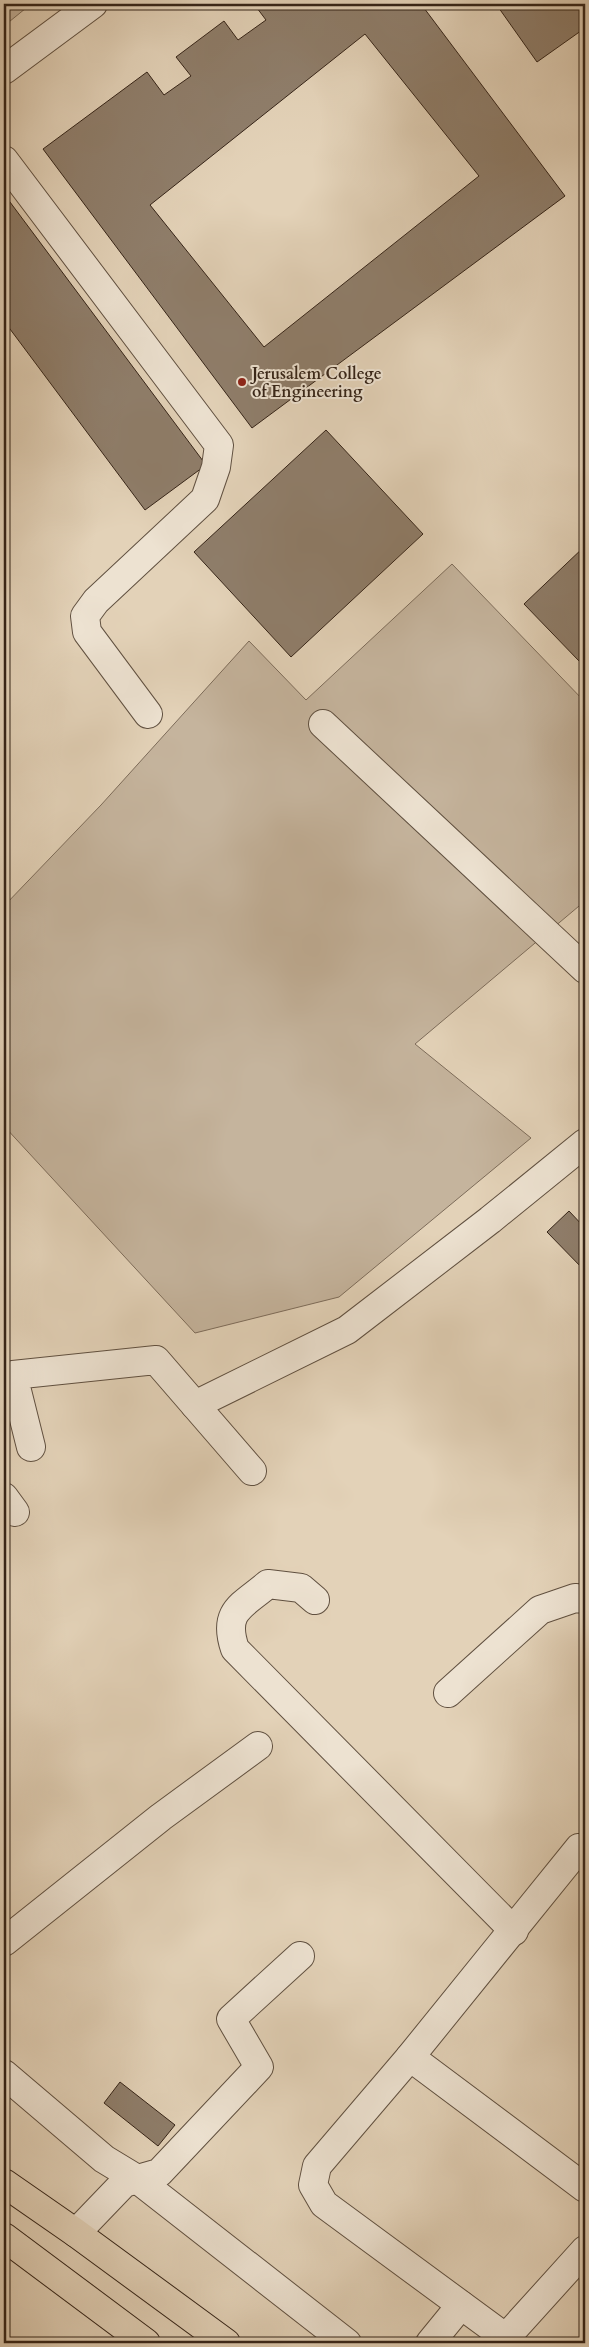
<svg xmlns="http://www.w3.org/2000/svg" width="589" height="2347" viewBox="0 0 589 2347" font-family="Cardo,serif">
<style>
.green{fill:#c5b49d;stroke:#7d6c5a}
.building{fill:#8f7e6b;stroke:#352418;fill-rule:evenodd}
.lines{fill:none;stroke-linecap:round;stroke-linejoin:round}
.minor-casing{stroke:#605040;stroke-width:30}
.major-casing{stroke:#352418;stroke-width:30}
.minor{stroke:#ede2d1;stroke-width:28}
.major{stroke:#e3d2b8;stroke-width:28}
.poi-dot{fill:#8f2418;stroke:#ede2d1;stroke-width:2}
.labels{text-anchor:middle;stroke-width:4;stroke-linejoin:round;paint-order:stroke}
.poi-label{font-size:16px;font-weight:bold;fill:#352418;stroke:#ede2d1;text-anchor:start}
</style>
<rect width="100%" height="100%" fill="#e3d2b8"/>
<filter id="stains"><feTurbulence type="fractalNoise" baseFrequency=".004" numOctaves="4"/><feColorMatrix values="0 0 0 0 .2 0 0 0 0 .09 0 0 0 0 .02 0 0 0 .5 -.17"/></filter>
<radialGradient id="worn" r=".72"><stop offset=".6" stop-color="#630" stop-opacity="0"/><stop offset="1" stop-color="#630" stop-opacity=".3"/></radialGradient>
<!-- green -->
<g class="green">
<path d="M4,4H31L4,26Z"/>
<path d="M452,564L585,702V901L415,1044L531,1138L339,1297L195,1333L4,1126V906L101,805L249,641L306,700Z"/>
</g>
<!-- building -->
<g class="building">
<path d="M254,4H421L565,196L252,428L43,149L147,72L164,95L191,76L176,57L224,21L238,40L266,20ZM365,34L479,176L264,347L150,205Z"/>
<path d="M496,4H583L585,28L537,62Z"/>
<path d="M4,194L206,465L145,510L4,321Z"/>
<path d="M326,430L423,534L291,657L194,552Z"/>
<path d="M585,546V656L579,661L524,604Z"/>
<path d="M569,1211L585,1228V1271L547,1232Z"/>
<path d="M120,2082L175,2125L158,2146L104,2103Z"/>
</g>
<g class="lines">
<defs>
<g id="minor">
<path d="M4,70L93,4"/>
<path d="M4,160L219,445L216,467L205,499L96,601L85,616L87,632L148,714"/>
<path d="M323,724L585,969"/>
<path d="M195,1405L347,1330L490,1220L585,1143"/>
<path d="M31,1447L13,1375L156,1360L252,1471"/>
<path d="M4,1497L15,1512"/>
<path d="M315,1600L301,1588L268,1584C242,1606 222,1611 235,1649L514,1931"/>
<path d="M448,1693L540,1610L575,1598L585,1599"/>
<path d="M4,1942L161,1817L258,1746"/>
<path d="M410,2057L585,2188"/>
<path d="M4,2074L104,2159L137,2179L347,2343"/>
<path d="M76,2233L124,2183L159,2173L259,2067L231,2019L300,1956"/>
<path d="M506,2338L324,2204L313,2185L317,2166L410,2057L579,1848L585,1853"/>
<path d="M430,2343L461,2305"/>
<path d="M501,2343L585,2250"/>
</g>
<g id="major">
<path d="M4,2183L76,2233L226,2343"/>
<path d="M4,2237L146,2343"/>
</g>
</defs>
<!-- minor casing -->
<use href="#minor" class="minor-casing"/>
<!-- major casing -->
<use href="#major" class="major-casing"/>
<!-- minor -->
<use href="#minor" class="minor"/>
<!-- major -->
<use href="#major" class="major"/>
</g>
<!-- markers -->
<circle class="poi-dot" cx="242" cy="382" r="5"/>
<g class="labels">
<!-- poi labels -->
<g class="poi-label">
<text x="252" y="379">Jerusalem College<tspan x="252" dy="18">of Engineering</tspan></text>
</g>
</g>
<!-- margin -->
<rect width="589" height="2347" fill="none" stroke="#e3d2b8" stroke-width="20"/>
<rect x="5" y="5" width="579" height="2337" fill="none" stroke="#352418" stroke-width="2.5"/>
<rect x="10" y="10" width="569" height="2327" fill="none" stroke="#352418"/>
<rect width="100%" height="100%" filter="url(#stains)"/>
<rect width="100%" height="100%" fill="url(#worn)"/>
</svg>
